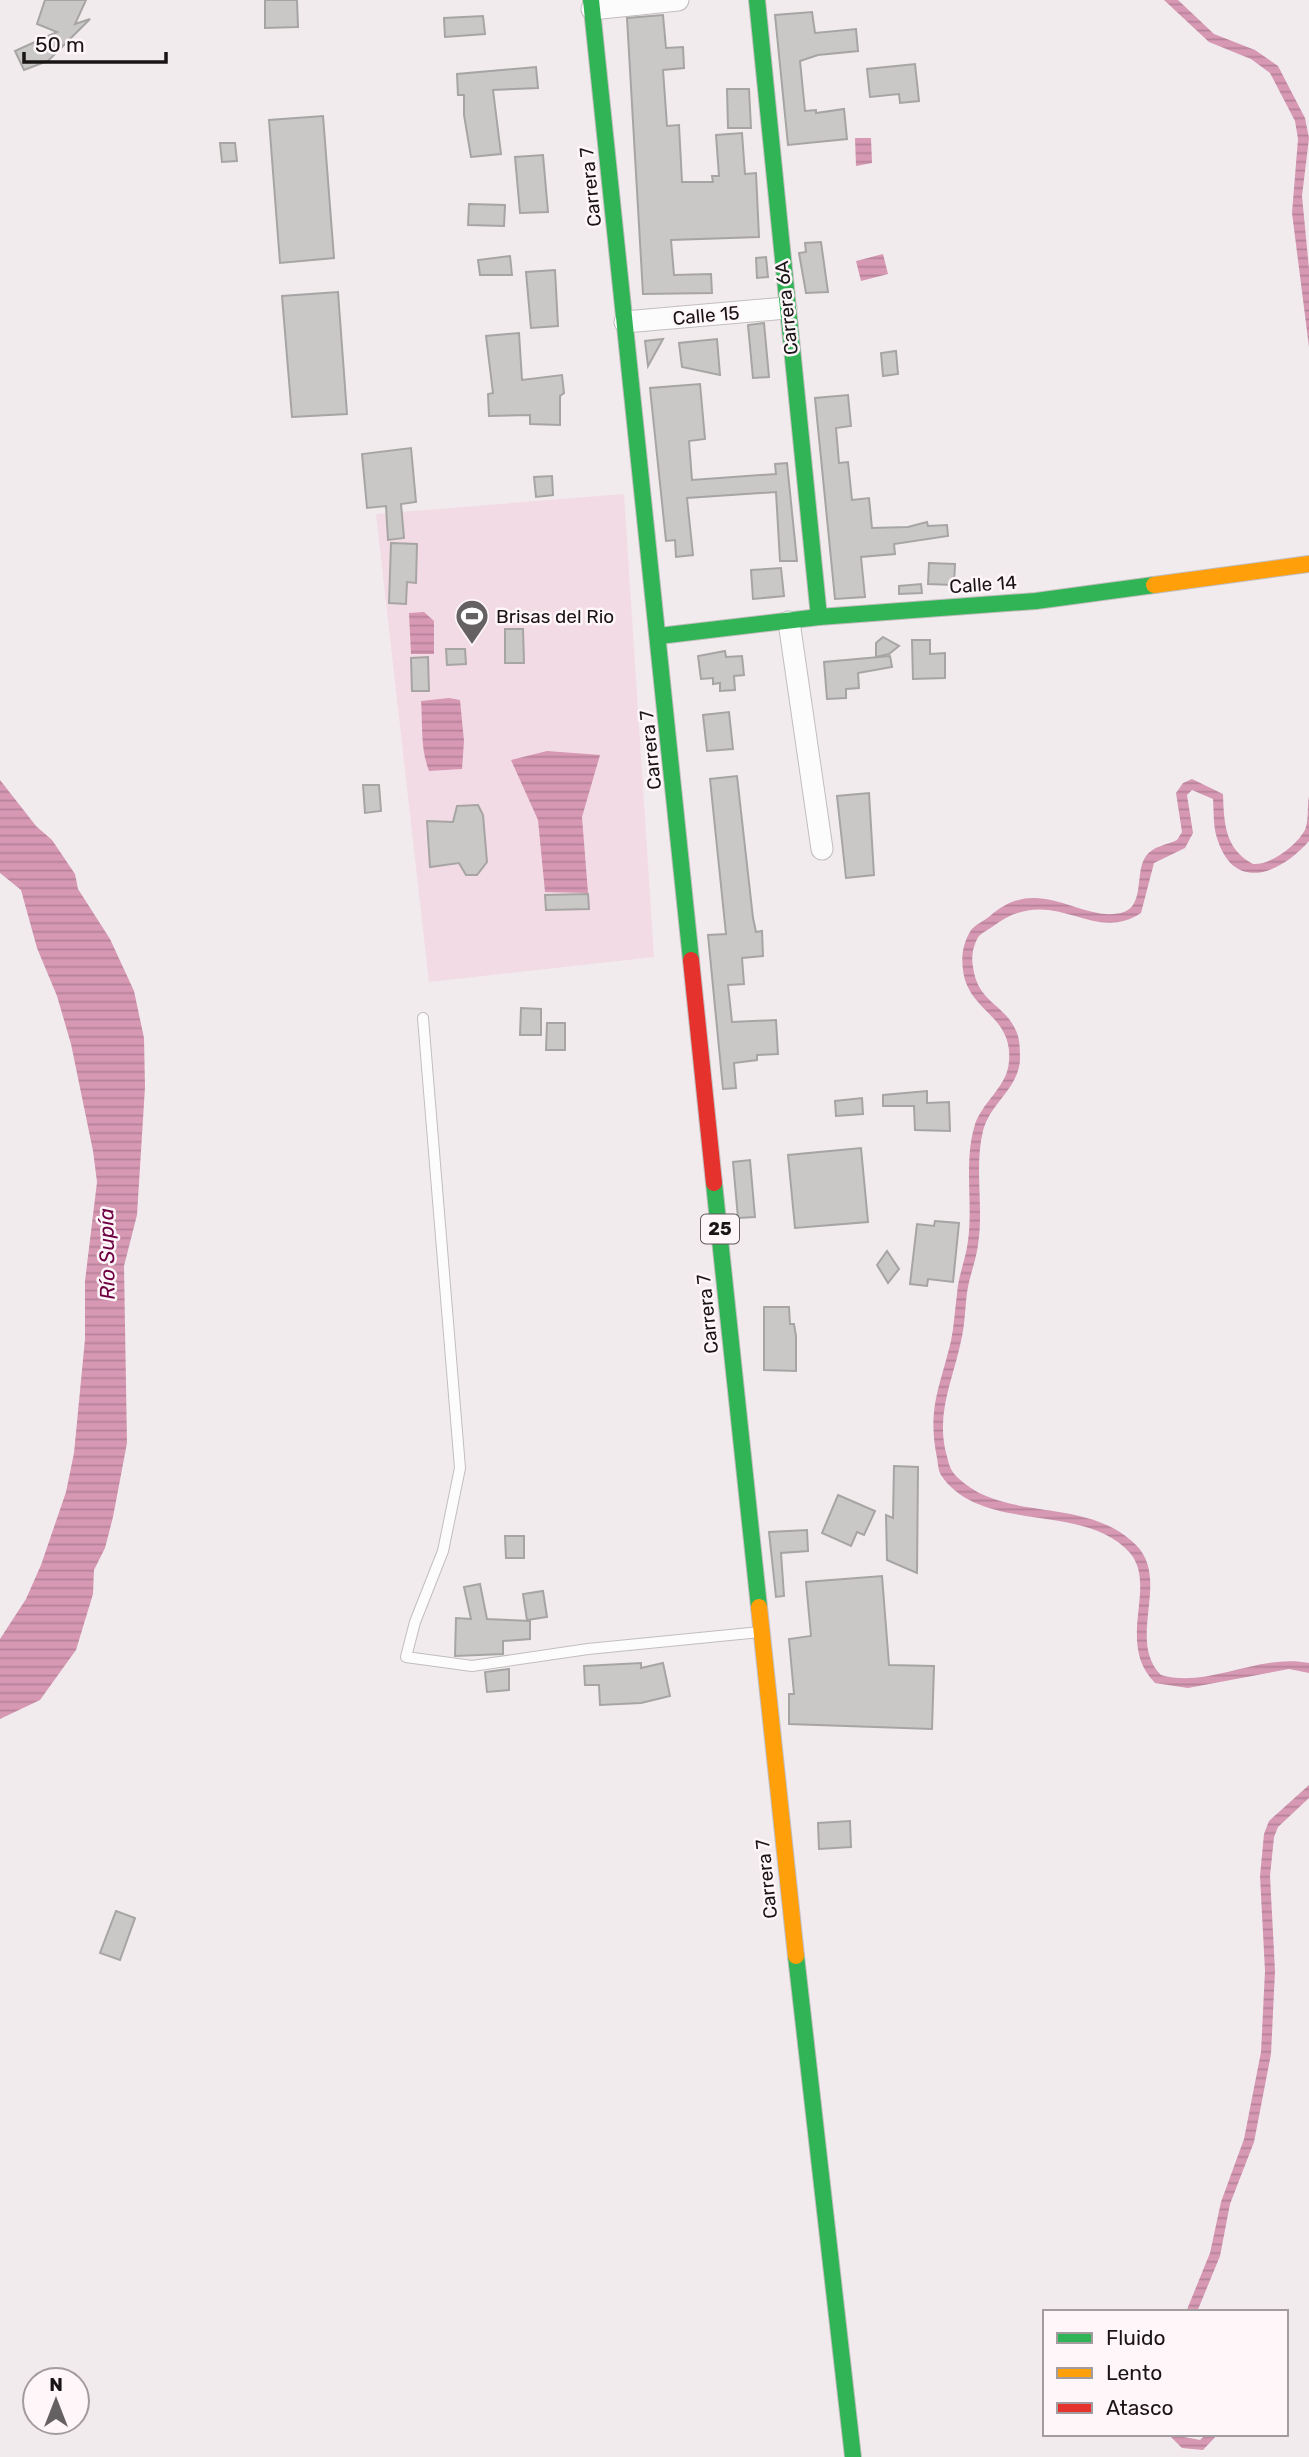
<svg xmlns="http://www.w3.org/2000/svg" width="1309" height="2457" viewBox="0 0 1309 2457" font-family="Rubik,sans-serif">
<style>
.pitch{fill:#f2dbe4}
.water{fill:url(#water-rules)}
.building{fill:#cac8c7;stroke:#a7a5a4;stroke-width:2}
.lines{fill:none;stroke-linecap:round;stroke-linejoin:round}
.lane-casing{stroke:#c2bdbe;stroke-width:12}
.street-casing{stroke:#c2bdbe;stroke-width:23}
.fast-casing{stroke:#c2bdbe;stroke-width:18}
.slow-casing{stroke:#c2bdbe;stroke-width:18}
.jam-casing{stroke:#c2bdbe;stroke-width:18}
.lane{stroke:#fdfcfc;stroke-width:10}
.street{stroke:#fdfcfc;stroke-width:21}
.fast{stroke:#30b455;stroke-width:16}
.slow{stroke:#ff9f0a;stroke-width:16}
.jam{stroke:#e5322d;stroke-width:16}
.labels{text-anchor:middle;stroke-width:5;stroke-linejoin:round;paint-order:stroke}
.shield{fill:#fef6f9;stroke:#5e585a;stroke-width:2}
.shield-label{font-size:18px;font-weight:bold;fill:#191516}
.street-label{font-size:19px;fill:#191516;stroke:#fef6f9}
.poi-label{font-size:19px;fill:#191516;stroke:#fef6f9;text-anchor:start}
.water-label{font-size:21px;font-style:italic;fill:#6e0042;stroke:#fef6f9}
</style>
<defs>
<pattern id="water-rules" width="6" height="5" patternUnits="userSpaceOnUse" patternTransform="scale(1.75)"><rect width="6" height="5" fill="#d698b3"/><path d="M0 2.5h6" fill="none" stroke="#b78299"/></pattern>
</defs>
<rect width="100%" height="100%" fill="#f1ebed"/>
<!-- pitch -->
<path class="pitch" d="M624,494L654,957L429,982L376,514Z"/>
<!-- water -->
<g class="water">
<path d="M1164,0H1178L1214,34L1255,50L1278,66L1305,118L1309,138L1302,196L1309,269V347L1292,213L1298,139L1295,121L1270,73L1251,59L1209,42Z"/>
<path d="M855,138H871L872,163L856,166Z"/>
<path d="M883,254L888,274L861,281L856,261Z"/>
<path d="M424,612L434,621V654H411L409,613Z"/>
<path d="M449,698L460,700L464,741L462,769L429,771C420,747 423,726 421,701Z"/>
<path d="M547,751L600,755L582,817L588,893L545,892L538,820L511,760Z"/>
<path d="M1192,779L1223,794C1224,824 1225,849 1253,864C1271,865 1296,846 1305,830C1309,821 1307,806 1309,796V841C1281,873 1234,894 1217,838C1213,826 1214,812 1213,799L1192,790L1187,795L1193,833L1185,848L1154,863L1141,913C1091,946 1053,880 992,927C988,930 983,932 979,936C973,945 971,957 973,967C978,1004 1005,1003 1017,1033C1020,1041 1020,1051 1020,1060C1018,1089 990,1103 983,1131C974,1167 984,1208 978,1245C976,1261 969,1277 967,1293C965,1308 965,1325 961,1341C953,1380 936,1412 946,1453C949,1463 949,1469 957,1477C1005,1524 1086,1495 1136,1545C1171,1580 1126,1640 1161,1675C1207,1689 1258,1653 1309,1663V1673L1289,1669L1188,1688L1155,1683C1115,1643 1158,1586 1130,1553C1084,1501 981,1535 941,1475C938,1470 938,1463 937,1458C927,1409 940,1387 951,1341C954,1326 955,1309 957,1294C958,1276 966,1259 968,1241C973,1204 964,1164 974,1128C980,1103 1008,1087 1009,1061C1013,1015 968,1012 963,970C961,956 963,943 971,930C976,924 984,921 990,916C1039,873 1078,922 1121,913C1146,907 1134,872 1146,856C1153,846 1167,845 1177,840L1182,832L1176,793L1183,783Z"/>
<path d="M0,780L36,826L52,840L75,874L78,889L110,939L134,991L144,1038L145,1087L137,1215L124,1266L127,1443L113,1517L105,1548L94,1570L93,1594L76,1650L40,1700L0,1719V1639L26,1599L41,1565L66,1492L74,1453L85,1339V1281L97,1182L93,1151L71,1044L57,996L37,948L21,890L0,873Z"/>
<path d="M1309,1785V1798L1278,1827L1274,1837L1270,1876L1275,1971L1271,2054L1254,2142L1230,2204L1220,2256L1197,2312H1186L1210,2253L1221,2202L1244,2139L1261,2052L1265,1971L1260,1876L1264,1834L1269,1821Z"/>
<path d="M1168,2434L1200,2440L1206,2434H1218L1203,2450L1182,2448Z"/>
</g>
<!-- building -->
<g class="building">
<path d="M45,0H86L75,24L90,19L48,61L24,70L15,51L57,32L37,24Z"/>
<path d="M265,0H297L298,27L265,28Z"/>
<path d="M812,12L815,33L856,29L858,51L818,55L800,61L805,111L816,110V113L844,109L847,139L788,145L775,15Z"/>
<path d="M663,15L666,48L683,47L684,68L663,70L667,126L679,125L682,182H713L712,176H719L716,135L742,133L745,174L756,173L759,237L671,240L674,275L711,274L712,293L643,294L627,18Z"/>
<path d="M483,16L485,34L445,37L444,18Z"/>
<path d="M915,64L919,101L900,103L899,94L870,97L867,69Z"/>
<path d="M536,67L538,88L493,90L501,154L471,157L464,115V95H458L457,74Z"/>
<path d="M727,89H749L751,128H728Z"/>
<path d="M323,116L334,258L280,263L269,120Z"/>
<path d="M220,143H235L237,161L222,162Z"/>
<path d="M543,155L548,212L520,213L515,157Z"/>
<path d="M469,204L505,205L504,226L468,225Z"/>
<path d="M821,242L828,292L806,293L799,253L806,252L805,243Z"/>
<path d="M510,256L512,275H480L478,260Z"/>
<path d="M766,257L768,277L757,278L756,258Z"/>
<path d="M555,270L558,326L531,328L526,272Z"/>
<path d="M338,292L347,414L292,417L282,296Z"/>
<path d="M764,323L769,377L753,378L748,325Z"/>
<path d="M519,333L522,380L562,375L564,393L560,396V425L530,424V415L489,416L488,394L493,393L486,336Z"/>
<path d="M663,339L648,366L645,341Z"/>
<path d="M717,339L720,375L682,367L679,343Z"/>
<path d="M896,351L898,374L883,376L881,353Z"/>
<path d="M700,384L705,439L689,441L692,480L776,474L775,464L787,463L797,561H780L776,492L687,498L693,555L676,557L675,540L666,541L650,388Z"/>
<path d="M848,395L851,426L836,428L839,463L848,462L852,500L869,498L872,528L908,527L927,522L928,526L947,525L948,536L894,544L895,554L861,557L865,597L835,599L815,398Z"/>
<path d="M411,448L416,502L401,504L404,538L388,540L386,506L367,508L362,454Z"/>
<path d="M552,476L553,495L536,497L534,477Z"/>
<path d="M391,543L417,544L416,583L407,582L406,604L389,603Z"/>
<path d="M929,563L955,564L954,585L928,584Z"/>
<path d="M781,568L784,596L753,599L751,570Z"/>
<path d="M921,584L922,593L899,594V586Z"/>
<path d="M505,629H523L524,663H505Z"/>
<path d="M883,637L899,646L889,654L876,657V643Z"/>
<path d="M912,640H930V654L945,653V678L913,679Z"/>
<path d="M446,649H465L466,664L447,665Z"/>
<path d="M725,651L726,657L742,656L744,675L734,676L735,690L720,691V683L713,684V678L701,679L698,656Z"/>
<path d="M890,656L892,667L858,673L859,688L846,689V698L827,699L824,662Z"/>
<path d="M428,657L429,691H412L411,658Z"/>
<path d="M729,712L733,749L707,751L703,715Z"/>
<path d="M737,776L753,918L756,932L762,931L763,956L742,958L744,984L728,985L732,1022L776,1020L778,1054L757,1055V1060L734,1063L736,1088L723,1089L708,935L726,934L710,779Z"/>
<path d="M363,785H379L381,811L365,813Z"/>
<path d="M869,793L874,875L846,878L837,796Z"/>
<path d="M478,805L483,815L487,862L477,875H466L459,863L430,867L427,821L453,822L457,806Z"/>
<path d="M588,894L589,909L546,910L545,895Z"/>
<path d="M521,1008L541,1009V1035H520Z"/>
<path d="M547,1023H565V1050H546Z"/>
<path d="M927,1091V1103L949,1102L950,1131L915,1130L914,1106H883V1095Z"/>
<path d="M862,1098L863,1114L836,1116L835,1101Z"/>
<path d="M861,1148L868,1222L795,1228L788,1155Z"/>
<path d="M750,1160L755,1217L738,1218L733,1162Z"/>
<path d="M935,1221L959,1223L953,1282L928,1279L927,1286L910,1284L917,1224L934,1226Z"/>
<path d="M887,1251L899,1269L888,1283L877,1265Z"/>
<path d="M764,1307H789L790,1324H794L796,1336V1371L764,1370Z"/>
<path d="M894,1466L918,1467L917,1573L887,1560L886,1515L893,1518Z"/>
<path d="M838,1495L875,1511L864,1535L857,1532L851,1546L822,1533Z"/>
<path d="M807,1530L808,1551L781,1553L784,1596L776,1597L769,1532Z"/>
<path d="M505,1536H524V1558H506Z"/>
<path d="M882,1576L889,1665L934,1666L932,1729L789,1724V1694H794L789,1639L811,1636L806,1582Z"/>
<path d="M480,1584L487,1619L530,1621V1639L503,1641V1654L455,1656L456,1618L471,1619L464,1587Z"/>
<path d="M543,1591L547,1617L527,1620L523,1594Z"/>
<path d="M641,1663V1668L663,1663L670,1696L641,1703L600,1705L599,1685H585L584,1666Z"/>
<path d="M509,1669V1690L487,1692L485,1672Z"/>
<path d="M850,1821L851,1847L819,1849L818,1823Z"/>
<path d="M116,1911L135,1918L120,1960L100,1953Z"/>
</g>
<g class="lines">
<defs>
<path id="lane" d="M423,1018L460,1468L443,1551L415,1622L406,1657L472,1666L588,1649L760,1632"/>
<g id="street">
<path d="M592,9L678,0"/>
<path d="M625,322L786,308"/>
<path d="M789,622L822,849"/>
</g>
<g id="fast">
<path d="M591,0L691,960"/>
<path d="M757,0L819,617"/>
<path d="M659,636L819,617L1036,601L1154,585"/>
<path d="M714,1183L759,1607"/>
<path d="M796,1956L853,2457"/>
</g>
<g id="slow">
<path d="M1154,585L1309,564"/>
<path d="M759,1607L796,1956"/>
</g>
<path id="jam" d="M691,960L714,1183"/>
</defs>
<!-- lane casing -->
<use href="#lane" class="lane-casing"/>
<!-- street casing -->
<use href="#street" class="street-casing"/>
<!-- fast casing -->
<use href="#fast" class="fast-casing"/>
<!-- slow casing -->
<use href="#slow" class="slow-casing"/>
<!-- jam casing -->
<use href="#jam" class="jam-casing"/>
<!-- lane -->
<use href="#lane" class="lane"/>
<!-- street -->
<use href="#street" class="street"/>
<!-- fast -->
<use href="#fast" class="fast"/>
<!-- slow -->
<use href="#slow" class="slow"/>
<!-- jam -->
<use href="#jam" class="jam"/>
</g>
<!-- icons -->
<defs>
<symbol id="stadium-pin" viewBox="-11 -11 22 30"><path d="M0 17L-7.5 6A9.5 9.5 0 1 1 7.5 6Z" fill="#656061" stroke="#fef6f9"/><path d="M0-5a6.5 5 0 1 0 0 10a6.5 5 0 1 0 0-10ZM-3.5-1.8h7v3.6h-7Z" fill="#fff"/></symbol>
</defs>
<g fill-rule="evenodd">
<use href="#stadium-pin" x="453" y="597" width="38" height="52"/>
</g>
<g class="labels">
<!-- shield labels -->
<rect class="shield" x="701" y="1214.5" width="38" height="29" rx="5"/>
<g class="shield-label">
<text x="720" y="1235">25</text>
</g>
<!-- street labels -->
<g class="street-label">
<text transform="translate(590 187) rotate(-96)" y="7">Carrera 7</text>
<text transform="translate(786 308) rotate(-96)" y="7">Carrera 6A</text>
<text transform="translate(706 315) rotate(-5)" y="7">Calle 15</text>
<text transform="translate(983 584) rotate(-4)" y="7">Calle 14</text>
<text transform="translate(650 750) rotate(-96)" y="7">Carrera 7</text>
<text transform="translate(707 1314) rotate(-96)" y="7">Carrera 7</text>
<text transform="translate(766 1879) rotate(-96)" y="7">Carrera 7</text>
</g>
<!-- poi labels -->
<g class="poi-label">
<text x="496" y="623">Brisas del Rio</text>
</g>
<!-- water labels -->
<g class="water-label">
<text transform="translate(107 1254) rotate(-91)" y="7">Río Supía</text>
</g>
</g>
<!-- legend -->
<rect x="1043" y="2310" width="245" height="126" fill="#fef6f9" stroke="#a29c9e" stroke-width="2"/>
<rect x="1057" y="2333" width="35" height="10" fill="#30b455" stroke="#a29c9e" stroke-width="2"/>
<text x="1106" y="2345" font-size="21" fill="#191516">Fluido</text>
<rect x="1057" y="2368" width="35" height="10" fill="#ff9f0a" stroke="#a29c9e" stroke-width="2"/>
<text x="1106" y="2380" font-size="21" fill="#191516">Lento</text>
<rect x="1057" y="2403" width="35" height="10" fill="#e5322d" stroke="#a29c9e" stroke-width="2"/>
<text x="1106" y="2415" font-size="21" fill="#191516">Atasco</text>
<!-- north arrow -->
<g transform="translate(56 2401)"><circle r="33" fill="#fef6f9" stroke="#a29c9e" stroke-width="2"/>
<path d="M0-5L12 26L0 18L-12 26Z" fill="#656061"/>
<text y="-10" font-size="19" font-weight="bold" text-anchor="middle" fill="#191516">N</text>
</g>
<!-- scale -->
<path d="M24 52v10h142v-10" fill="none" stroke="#191516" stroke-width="3.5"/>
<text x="35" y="52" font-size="21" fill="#191516" stroke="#fef6f9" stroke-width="5" paint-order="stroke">50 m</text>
</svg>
